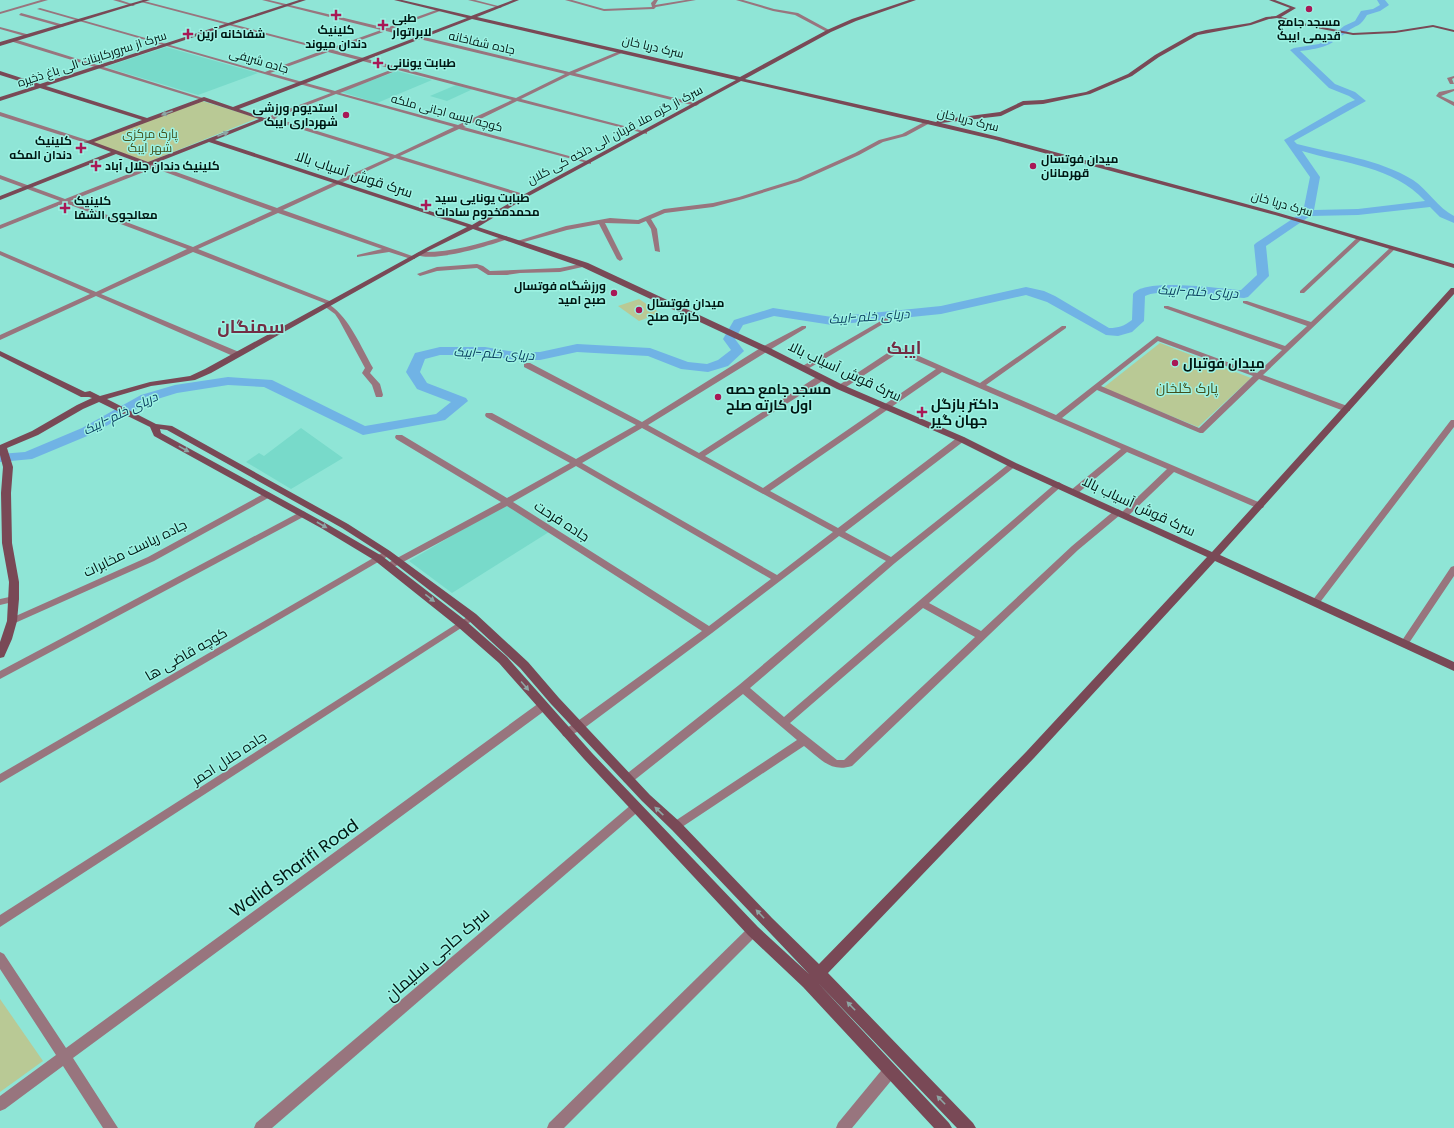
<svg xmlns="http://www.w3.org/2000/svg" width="1454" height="1128" viewBox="0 0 1454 1128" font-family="Poppins,Cairo,sans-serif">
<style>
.built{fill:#78daca}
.green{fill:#b9c995}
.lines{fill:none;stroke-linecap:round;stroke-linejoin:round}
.river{fill:#70b3e5;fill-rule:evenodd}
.street{fill:#98757e;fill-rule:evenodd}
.secondary{fill:#794956;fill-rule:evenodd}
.oneway{fill:#8da6a4}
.poi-dot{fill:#a81856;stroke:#9df2e3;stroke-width:1.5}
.labels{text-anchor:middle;stroke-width:3;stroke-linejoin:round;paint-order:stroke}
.far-poi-label{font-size:12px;font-weight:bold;fill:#001713;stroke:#9df2e3;text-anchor:start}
.far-street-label{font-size:12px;fill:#001713;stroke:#9df2e3}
.far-park-label{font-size:12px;fill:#424f1b;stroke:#9df2e3}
.far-water-label{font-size:13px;font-style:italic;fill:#073d5e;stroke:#9df2e3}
.street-label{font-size:14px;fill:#001713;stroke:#9df2e3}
.poi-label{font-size:14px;font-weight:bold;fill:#001713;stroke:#9df2e3;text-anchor:start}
.park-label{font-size:14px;fill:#424f1b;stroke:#9df2e3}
.near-street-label{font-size:17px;fill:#001713;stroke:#9df2e3}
.far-town-label{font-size:18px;font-weight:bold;fill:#732e44;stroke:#9df2e3}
</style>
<rect width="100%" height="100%" fill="#8fe5d6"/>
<!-- built -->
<g class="built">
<path d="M166,47L258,73L198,95L105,67Z"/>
<path d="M397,71L432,80L377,103L341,92Z"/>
<path d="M456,85L473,89L447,101L430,96Z"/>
<path d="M301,428L343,458L291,489L246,462L259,453L264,456Z"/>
<path d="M506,504L549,532L452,593L409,561Z"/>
</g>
<!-- green -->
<g class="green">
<path d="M202,101L258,118L148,162L91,142Z"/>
<path d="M639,299L660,313L639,321L618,306Z"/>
<path d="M1160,343L1251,378L1198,427L1103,388Z"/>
<path d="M0,999L43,1061L0,1092Z"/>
</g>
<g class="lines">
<!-- river -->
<path class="river" d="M1377,0H1385L1389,5L1380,11L1367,15C1360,27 1358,24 1348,31C1329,46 1325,48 1300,51L1335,84L1355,92L1366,101L1294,141L1297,144C1335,154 1379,159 1413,180C1428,190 1438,208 1454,216V223L1440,217L1430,207L1358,215L1310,216L1266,246L1269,276L1248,297L1244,298C1220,296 1165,287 1145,296L1144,321L1132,332L1118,336L1106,335L1047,302L1026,295L941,314L832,325L774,316L743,325L735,339L744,351L728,366L708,372L681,369L648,356L577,352L540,360H515L485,355H440L425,359L420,372L427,383L466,398L468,401L445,420L440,421L363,435L264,387L228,385L177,393L151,401L92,434L32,459L0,462V454L25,452L82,428L141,395L175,385L228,377L272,380L365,426L436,414L451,402L417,389L406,372L415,353L440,347H485L515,352H540L577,344L650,348L688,362L707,364L718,360L731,350L723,339L734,320L773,308L832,317L941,306L1026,287L1044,291L1055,296L1109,328C1119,328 1124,326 1132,320L1133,294C1145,277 1220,289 1241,290L1257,275L1254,245L1256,243L1303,212L1310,177L1284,140L1348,103L1355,100L1349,96L1329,88L1290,50L1294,48L1319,44L1331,37L1344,26L1355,21L1361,11L1373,9L1380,5ZM1302,151C1345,164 1393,166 1425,201L1358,209L1314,210L1320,177Z"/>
<!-- street -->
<g class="street">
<path d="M41,0H48L0,14V12Z"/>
<path d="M113,0H120L135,5L133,6Z"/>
<path d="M262,0H269L386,28L439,9L440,11L391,29L569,72L622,50L624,52L575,73L699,104L696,106L570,75L521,99L647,132V134L517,101L464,127L591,162V164L459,129L400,156L527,195V197H523L395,158L283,210L415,257V259H411L389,252L357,257V255L382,249L278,213L198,249L332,302L333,303L330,305C350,319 361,347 373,368L370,373L380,384L383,395L382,397H376L372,385L362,373L365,368L339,320L335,314L324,306L327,304L193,252L101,294L239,352V356H233L96,296L0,340V335L90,294L0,255V251L96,292L187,249L65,203L0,229V225L60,201L0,179V175L65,199L149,166L145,164L148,162L277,208L390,157L265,118L331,93L37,9L40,8L265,72L324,50L141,2L144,1L328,49L381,30ZM386,31L565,74L516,98L333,50ZM328,52L393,69L335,91L270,73ZM398,70L512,100L458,125L340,93ZM336,94L454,127L395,155L275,118ZM154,168L272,211L193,247L70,201Z"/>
<path d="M468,0H475L502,7L500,8Z"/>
<path d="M565,0H572L604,9L652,7L651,3L654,0H658L655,5L686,0H696L656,7L654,9L604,11Z"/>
<path d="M736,0H743L774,9L798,13L831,31L827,32L795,15L773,11Z"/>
<path d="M21,13L64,25V26L62,27L19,15Z"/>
<path d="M0,27L30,35V36L28,37L0,29Z"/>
<path d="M10,39H14L206,99L202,100L10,41Z"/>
<path d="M1454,76V78L1452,79L1454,84H1450L1447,78Z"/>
<path d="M1454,89V91L1441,96L1454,102V106L1436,96L1439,92Z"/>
<path d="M0,112L90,141L91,142L86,143L0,116Z"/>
<path d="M928,120L931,122L930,123L906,136L883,142L859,155L801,181L743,199L713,207L665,213L651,219L657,229L660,252L655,251L651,229L646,221L639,224L605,223L623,259L620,261L617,259L599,224L567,230L517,244L514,242L566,226L610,218L638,220L664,209L713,203L739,197L797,179L855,153L879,140L902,134Z"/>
<path d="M506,236L509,238L508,239C491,245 430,264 416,254L419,252C450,253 477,244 506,236Z"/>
<path d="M1358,237L1363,238L1304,293H1300V291Z"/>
<path d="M1391,247L1396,248L1263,375L1350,407V411H1344L1259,379L1203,433H1200L1097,390L1062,418L1263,504L1264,506L1263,508H1257L1174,472L1127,517H1121L1120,515L1078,550L852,766C830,773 820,758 804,746L676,831L672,829L670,826L672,823L797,740L743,694L632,782L628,783L624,782L623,779L624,776L739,685L886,561L839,536L712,633L583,729L567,737L563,736L562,733L563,730L575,723L702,631L507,506L392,568H386L384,566L386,564L501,502L396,439L395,437L396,435H402L507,498L570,463L486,417L485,415L486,413H492L576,459L636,425L524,367V363H530L642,422L762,347L802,326H806V328L768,351L648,425L699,453L818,376H824V380L705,456L763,488L936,369L898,353L843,389H840L836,387L895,348H901L980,383L1062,326H1066V328L986,385L1056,415L1157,336L1257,373L1282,350L1164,308V306H1168L1285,346L1307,326L1243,303V301H1247L1311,322ZM1158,341L1253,376L1199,428L1101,386ZM942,372L1121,449L1071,490L1070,492L1071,494H1077L1127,452L1167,469L1122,512L1118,509L1115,510L1072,546L981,631L929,603L1063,485L1059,482L1056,483L784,717L750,688L895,563L1017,465L1013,463H1010L891,557L845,532L964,441L965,439L964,437H958L838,528L770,491ZM642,428L833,532L777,575L582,463ZM576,466L771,579L709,626L513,502ZM923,608L975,637L844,760H837L790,723Z"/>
<path d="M585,263L587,264V266L560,272L520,273L507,275H488L477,268L437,271L420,276L417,274L437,267L477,264L483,266L490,271L560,268Z"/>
<path d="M886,318L888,319V321L806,370H800L799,368Z"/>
<path d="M1451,420H1454V427L1318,605H1312L1310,603L1312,601Z"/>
<path d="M267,492L270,493L271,495L270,497L154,561L15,623L12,624L7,621L9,619L148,557Z"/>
<path d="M302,511L305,512L306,514L305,516L0,679V671Z"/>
<path d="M387,550L391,553L390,555L0,783V774Z"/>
<path d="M1454,566V576L1407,646H1401L1399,644L1401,642L1451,567Z"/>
<path d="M14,596L19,599L17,601L0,605V599Z"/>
<path d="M472,614L475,615L477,617L475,619L0,927V915Z"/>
<path d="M543,702L547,703L548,706L547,709L73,1058L118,1128H103L63,1066L5,1109L0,1111V1096L56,1055L0,969V952L4,954L66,1048L539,703Z"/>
<path d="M636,803L640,804L642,807L640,810L272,1128H254L256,1123L632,804Z"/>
<path d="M753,926L757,927L759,931L757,935L564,1128H547L549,1123L749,927Z"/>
<path d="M890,1064L895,1066L897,1071L895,1076L852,1128H836L838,1123L885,1066Z"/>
</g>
<!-- secondary -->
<g class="secondary">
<path d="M143,0H150L0,46V42Z"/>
<path d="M299,0H306L46,86L147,118L204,97L233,107L467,18L394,0H402L471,16L513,0H519L477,17L740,77L827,30L852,19L909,0H916L856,21L831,32L745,79L936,122L939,120L1000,112L1023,101L1043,100L1086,92L1128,74L1155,55L1194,33L1206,30L1250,23L1266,17L1276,16L1290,8L1269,0H1275L1296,8L1281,17L1307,24L1353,33L1395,31L1433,25L1454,30V32L1433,27L1395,33L1353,35L1306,26L1277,18L1269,19L1251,25L1198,35L1159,57L1132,76L1090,94L1043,104L1024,105L1001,116L941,123L999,137L1279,213L1454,264V268L1275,215L996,140L741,81L527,197L478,227L588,263L768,347L843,385L964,437L1016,463L1212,552L1451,288H1454V294L1220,555L1454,662V671L1215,561L1034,758L828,973L973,1123L976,1128H957L818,983L949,1123L952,1128H934L803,987L748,935L584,759L499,663L458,627L374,560L321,528L154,436L150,427L99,402L83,409L38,435L7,448L13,467L11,493L12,543L19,582V599L17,621L12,639L4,657L0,658V642L7,621L9,582L2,543L1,493L3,467L0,455V445L32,431L77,405L92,398L89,397H81L0,356V351L85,392L90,391L100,396L150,382L190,376L205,369L426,248L467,227L209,142L148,166L116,154L0,200V196L111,152L85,142L142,120L40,88L0,101V97L35,86L0,75V71L40,84ZM472,19L736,80L523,195L472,225L215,140L267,119L239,109ZM204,101L259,119L148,162L94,142ZM473,229L582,267L762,351L837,389L958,441L1010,467L1207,557L1026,752L819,964L772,918L680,822L650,795L559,698L528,662L476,614L390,551L348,524L172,426L156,424L107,399L151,386L195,380L211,373L430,250ZM160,429L167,430L342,528L384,555L468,620L520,668L551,704L642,801L672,830L809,974L758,927L592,753L507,657L466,621L382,556L327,524L161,433Z"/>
</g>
</g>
<!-- one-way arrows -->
<defs><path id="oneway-solid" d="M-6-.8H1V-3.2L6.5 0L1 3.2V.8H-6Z"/></defs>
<g class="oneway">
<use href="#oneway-solid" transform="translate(167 113) rotate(160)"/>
<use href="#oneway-solid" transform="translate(223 134) rotate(-21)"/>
<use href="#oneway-solid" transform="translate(184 449) rotate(29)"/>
<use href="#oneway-solid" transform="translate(322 525) rotate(30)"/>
<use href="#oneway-solid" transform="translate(430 598) rotate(38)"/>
<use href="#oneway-solid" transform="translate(525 686) rotate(49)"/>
<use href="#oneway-solid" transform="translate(659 811) rotate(-137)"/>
<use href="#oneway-solid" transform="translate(760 914) rotate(-134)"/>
<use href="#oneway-solid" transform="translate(851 1006) rotate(-134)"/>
<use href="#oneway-solid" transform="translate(941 1100) rotate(-134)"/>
</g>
<!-- markers -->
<g class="poi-dot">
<circle cx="1309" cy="9" r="4"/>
<path d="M334 9h4v4h4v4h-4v4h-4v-4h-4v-4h4z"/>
<path d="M381 19h4v4h4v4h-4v4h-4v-4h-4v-4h4z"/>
<path d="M186 28h4v4h4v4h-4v4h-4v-4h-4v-4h4z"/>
<path d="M376 57h4v4h4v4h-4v4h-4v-4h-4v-4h4z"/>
<circle cx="346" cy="115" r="4"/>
<path d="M79 142h4v4h4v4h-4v4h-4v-4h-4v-4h4z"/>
<path d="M94 160h4v4h4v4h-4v4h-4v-4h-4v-4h4z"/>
<circle cx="1033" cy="166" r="4"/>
<path d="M424 199h4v4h4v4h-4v4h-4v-4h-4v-4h4z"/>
<path d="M63 202h4v4h4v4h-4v4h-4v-4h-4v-4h4z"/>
<circle cx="614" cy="293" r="4"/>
<circle cx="639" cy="310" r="4"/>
<circle cx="1175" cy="363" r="4"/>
<circle cx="718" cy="397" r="4"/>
<path d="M920 406h4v4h4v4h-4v4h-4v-4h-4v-4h4z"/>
</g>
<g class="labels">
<!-- far-poi labels -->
<g class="far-poi-label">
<text x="392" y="22">طبی<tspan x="392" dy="14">لابراتوار</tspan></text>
<text x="1309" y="26" text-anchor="middle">مسجد جامع<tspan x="1309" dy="14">قدیمی ایبک</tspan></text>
<text x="336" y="34" text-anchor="middle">کلینیک<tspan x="336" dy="14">دندان میوند</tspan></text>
<text x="197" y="38">شفاخانه آرین</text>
<text x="387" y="67">طبابت یونانی</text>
<text x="338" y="112" text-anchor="end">استدیوم ورزشی<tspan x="338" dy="14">شهرداری ایبک</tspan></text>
<text x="72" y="145" text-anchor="end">کلینیک<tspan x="72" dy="14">دندان المکه</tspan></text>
<text x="1041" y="163">میدان فوتسال<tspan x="1041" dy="14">قهرمانان</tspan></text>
<text x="105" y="170">کلینیک دندان جلال آباد</text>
<text x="435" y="202">طبابت یونایی سید<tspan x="435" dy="14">محمدمخدوم سادات</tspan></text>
<text x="74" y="205">کلینیک<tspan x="74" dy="14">معالجوی الشفا</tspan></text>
<text x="606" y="290" text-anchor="end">ورزشگاه فوتسال<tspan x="606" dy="14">صبح امید</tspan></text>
<text x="647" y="307">میدان فوتسال<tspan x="647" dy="14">کارته صلح</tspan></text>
</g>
<!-- far-street labels -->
<g class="far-street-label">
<text transform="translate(482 43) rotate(13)" y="4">جاده شفاخانه</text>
<text transform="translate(653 47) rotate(13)" y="4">سرک دریا خان</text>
<text transform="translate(92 59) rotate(-18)" y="4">سرک از سرورکاینات الی باغ ذخیره</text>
<text transform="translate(259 61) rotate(16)" y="4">جاده شریفی</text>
<text transform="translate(447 113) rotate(15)" y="4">کوچه لیسه اجانی ملکه</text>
<text transform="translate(968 120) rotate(14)" y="4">سرک دریا خان</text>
<text transform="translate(615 135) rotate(-28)" y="4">سرک از گزه ملا قربان الی دلخه کی کلان</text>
<text transform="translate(1282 204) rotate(16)" y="4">سرک دریا خان</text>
</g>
<!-- far-park labels -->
<g class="far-park-label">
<text x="150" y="138">پارک مرکزی<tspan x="150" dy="14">شهر ایبک</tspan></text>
</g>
<!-- far-water labels -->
<g class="far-water-label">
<text transform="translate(1198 291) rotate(3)" y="5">دریای خلم-ایبک</text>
<text transform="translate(869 316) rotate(-4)" y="5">دریای خلم-ایبک</text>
<text transform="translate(494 353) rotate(3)" y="5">دریای خلم-ایبک</text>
<text transform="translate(120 413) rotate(-26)" y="5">دریای خلم-ایبک</text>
</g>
<!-- street labels -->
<g class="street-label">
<text transform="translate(354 174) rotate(18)" y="5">سرک قوش آسیاب بالا</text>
<text transform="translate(845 371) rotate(25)" y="5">سرک قوش آسیاب بالا</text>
<text transform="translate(1139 506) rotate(25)" y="5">سرک قوش آسیاب بالا</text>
<text transform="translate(562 521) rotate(33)" y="5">جاده فرحت</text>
<text transform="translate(135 548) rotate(-26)" y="5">جاده ریاست مخابرات</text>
<text transform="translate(186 654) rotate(-30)" y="5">کوچه قاضی ها</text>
<text transform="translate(229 758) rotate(-33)" y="5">جاده حلال احمر</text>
</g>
<!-- poi labels -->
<g class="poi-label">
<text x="1183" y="368">میدان فوتبال</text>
<text x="726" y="394">مسجد جامع حصه<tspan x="726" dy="16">اول کارته صلح</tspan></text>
<text x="931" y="409">داکتر بازگل<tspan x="931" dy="16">جهان گیر</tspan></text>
</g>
<!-- park labels -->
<g class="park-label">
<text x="1187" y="393">پارک گلخان</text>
</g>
<!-- near-street labels -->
<g class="near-street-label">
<text transform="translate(294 868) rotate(-36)" y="6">Walid Sharifi Road</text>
<text transform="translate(437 954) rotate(-41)" y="6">سرک حاجی سلیمان</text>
</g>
<!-- far-town labels -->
<g class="far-town-label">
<text x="251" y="333">سمنگان</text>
<text x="904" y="354">ایبک</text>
</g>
</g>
</svg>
